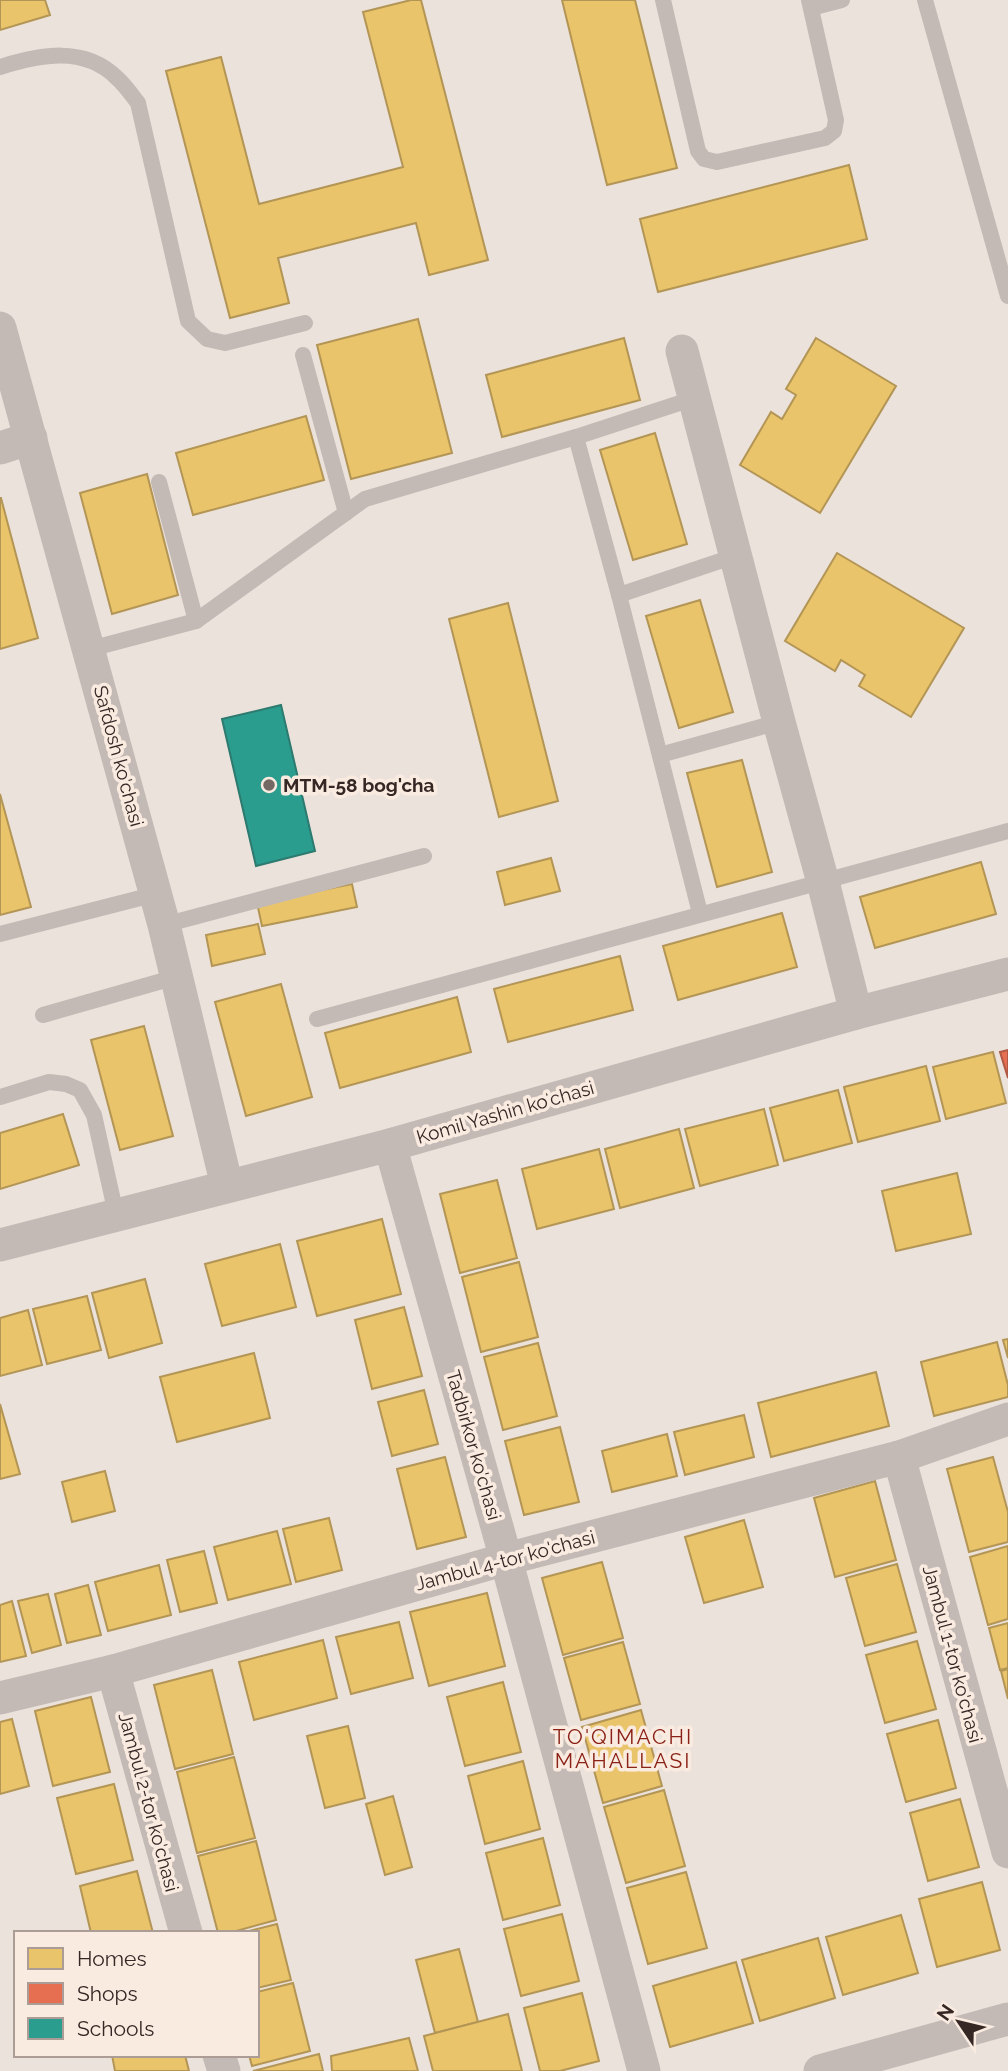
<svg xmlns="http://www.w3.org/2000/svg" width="1008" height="2071" viewBox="0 0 1008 2071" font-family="Raleway,sans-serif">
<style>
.homes{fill:#e9c46a;stroke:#b39555;stroke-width:2}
.shops{fill:#e76f51;stroke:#b15944;stroke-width:2}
.schools{fill:#2a9d8f;stroke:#2d7a6f;stroke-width:2}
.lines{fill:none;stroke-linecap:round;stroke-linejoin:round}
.lane{stroke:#c4bab5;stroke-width:16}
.street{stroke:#c4bab5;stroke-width:33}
.poi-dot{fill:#746864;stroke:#faebe1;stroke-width:2.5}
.labels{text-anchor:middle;stroke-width:7;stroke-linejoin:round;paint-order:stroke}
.street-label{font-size:19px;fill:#342724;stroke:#faebe1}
.poi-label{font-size:19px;font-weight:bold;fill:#342724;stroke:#faebe1;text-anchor:start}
.neighbourhood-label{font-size:21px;letter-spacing:2px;fill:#8a2217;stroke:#faebe1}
</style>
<rect width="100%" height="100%" fill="#ece2dc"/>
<!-- homes -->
<g class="homes">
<path d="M0,0H45L50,15L0,30Z"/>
<path d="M411,0H421L488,260L429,275L416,223L278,258L289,303L230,318L166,71L221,57L259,204L403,167L363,12Z"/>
<path d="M562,0H635L677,168L607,185Z"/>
<path d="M849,165L867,239L658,292L640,219Z"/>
<path d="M418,319L452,453L351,479L317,345Z"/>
<path d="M624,338L640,400L502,437L486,375Z"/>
<path d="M816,338L896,386L820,513L740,465L771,412L782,419L796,395L786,389Z"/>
<path d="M306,416L324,480L193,515L176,453Z"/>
<path d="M655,433L687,544L633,560L600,450Z"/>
<path d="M147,474L178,595L112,614L80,493Z"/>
<path d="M1,498L38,638L0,649V498Z"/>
<path d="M837,553L964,628L911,717L859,686L865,675L841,660L835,671L785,641Z"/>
<path d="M700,600L733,712L679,728L646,616Z"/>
<path d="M508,603L558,801L499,817L449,619Z"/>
<path d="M742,760L772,872L717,887L687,773Z"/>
<path d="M0,794L31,907L0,915Z"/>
<path d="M551,858L560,891L505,905L497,872Z"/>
<path d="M981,862L996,914L875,948L860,897Z"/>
<path d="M352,884L357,907L262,926L257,903Z"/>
<path d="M782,913L797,967L678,1000L663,946Z"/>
<path d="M258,924L265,954L212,966L206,935Z"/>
<path d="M620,956L633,1010L508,1042L494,989Z"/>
<path d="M281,984L312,1097L246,1116L215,1002Z"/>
<path d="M457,997L471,1052L340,1088L325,1033Z"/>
<path d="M144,1026L173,1136L120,1150L91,1040Z"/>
<path d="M993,1052L1006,1103L946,1119L933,1067Z"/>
<path d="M926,1066L940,1121L858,1142L844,1087Z"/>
<path d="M838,1090L852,1143L784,1161L770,1108Z"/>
<path d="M764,1109L778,1165L700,1186L685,1129Z"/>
<path d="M63,1114L79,1165L0,1189V1133Z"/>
<path d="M679,1129L694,1188L620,1208L605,1149Z"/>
<path d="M599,1149L614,1209L537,1229L522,1169Z"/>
<path d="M957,1173L971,1234L896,1251L882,1191Z"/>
<path d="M497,1180L517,1258L460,1273L440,1194Z"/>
<path d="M382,1219L401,1294L317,1316L297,1241Z"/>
<path d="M280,1244L296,1307L222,1326L205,1264Z"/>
<path d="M519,1262L538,1337L481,1352L462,1277Z"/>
<path d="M145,1279L162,1343L109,1358L92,1293Z"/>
<path d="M87,1296L101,1350L47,1364L33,1309Z"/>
<path d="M404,1307L422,1376L372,1389L355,1320Z"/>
<path d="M28,1310L42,1365L0,1376V1318Z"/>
<path d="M1008,1339V1358L1003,1340Z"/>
<path d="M997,1342L1008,1385V1397L934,1416L921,1362Z"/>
<path d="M538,1343L557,1416L503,1430L484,1357Z"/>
<path d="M254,1353L270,1418L177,1442L160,1377Z"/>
<path d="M876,1372L889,1426L771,1457L758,1403Z"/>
<path d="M424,1390L438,1444L392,1456L378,1402Z"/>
<path d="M0,1404L20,1474L0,1479Z"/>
<path d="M744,1415L754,1457L685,1475L674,1432Z"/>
<path d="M560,1427L579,1502L524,1515L505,1441Z"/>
<path d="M667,1434L677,1476L612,1492L602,1451Z"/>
<path d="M445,1457L466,1537L417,1549L397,1469Z"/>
<path d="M993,1457L1008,1512V1542L969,1552L947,1469Z"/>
<path d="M105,1471L115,1511L72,1522L62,1482Z"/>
<path d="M875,1481L896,1560L835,1577L814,1498Z"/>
<path d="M329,1518L342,1570L296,1582L283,1529Z"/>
<path d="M744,1520L763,1587L704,1603L685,1537Z"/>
<path d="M277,1531L291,1584L228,1600L214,1547Z"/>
<path d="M1008,1546V1619L988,1625L970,1557Z"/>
<path d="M204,1551L217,1603L180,1612L167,1560Z"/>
<path d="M602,1562L623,1638L563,1655L542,1578Z"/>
<path d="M897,1564L916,1632L865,1646L846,1578Z"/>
<path d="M159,1565L171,1615L108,1631L95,1582Z"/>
<path d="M88,1585L101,1635L67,1643L55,1594Z"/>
<path d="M487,1593L505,1666L429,1686L410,1612Z"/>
<path d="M48,1594L61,1645L32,1653L18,1601Z"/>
<path d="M12,1601L26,1656L0,1662V1605Z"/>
<path d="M399,1622L413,1678L351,1694L336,1637Z"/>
<path d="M1008,1623V1668L1000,1670L989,1628Z"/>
<path d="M323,1640L337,1698L254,1720L239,1662Z"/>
<path d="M917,1641L936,1709L885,1723L866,1655Z"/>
<path d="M623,1642L640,1704L581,1720L564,1658Z"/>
<path d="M1008,1669V1699L1001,1671Z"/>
<path d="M212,1670L233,1754L175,1769L154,1685Z"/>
<path d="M503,1682L521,1752L465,1766L447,1697Z"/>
<path d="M91,1697L110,1772L53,1786L35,1711Z"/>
<path d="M641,1710L662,1786L603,1803L582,1727Z"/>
<path d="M12,1719L29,1786L0,1794V1722Z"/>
<path d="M938,1720L956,1788L906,1802L887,1734Z"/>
<path d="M348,1726L365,1798L325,1808L307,1736Z"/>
<path d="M234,1757L255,1838L197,1853L177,1772Z"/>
<path d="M523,1761L540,1829L485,1844L468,1776Z"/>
<path d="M114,1784L133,1860L76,1874L57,1798Z"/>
<path d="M664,1790L685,1866L626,1883L604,1807Z"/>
<path d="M393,1796L412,1867L385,1875L366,1804Z"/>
<path d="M960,1799L979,1867L928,1881L910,1813Z"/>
<path d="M543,1838L560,1905L503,1920L486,1853Z"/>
<path d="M256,1841L276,1920L229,1933H218L198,1856Z"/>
<path d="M137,1871L153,1933H91L80,1886Z"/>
<path d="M686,1872L707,1948L648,1964L627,1888Z"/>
<path d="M982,1882L1000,1950L937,1967L919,1899Z"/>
<path d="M562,1914L579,1981L521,1996L504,1929Z"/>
<path d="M901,1915L918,1973L843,1995L826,1937Z"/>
<path d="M277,1924L291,1980L257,1988V1933H241Z"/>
<path d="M818,1938L835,1998L760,2021L742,1960Z"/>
<path d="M459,1949L478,2022L435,2033L416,1960Z"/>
<path d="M736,1962L753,2023L670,2047L653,1986Z"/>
<path d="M293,1983L310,2051L252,2066L249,2055H257V1992Z"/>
<path d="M582,1993L599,2061L560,2071H540L524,2008Z"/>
<path d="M508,2014L522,2071H433L424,2036Z"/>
<path d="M409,2038L418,2071H332L331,2056Z"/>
<path d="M319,2054L323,2071H253Z"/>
<path d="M112,2055H185L189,2071H115Z"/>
</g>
<!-- shops -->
<path class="shops" d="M1008,1050V1078L1000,1052Z"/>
<!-- schools -->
<path class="schools" d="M281,705L315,851L256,866L222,719Z"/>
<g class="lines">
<!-- lane -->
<g class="lane">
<path d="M663,0L698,151L704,159L717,162L825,138L834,131L836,120L809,0"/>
<path d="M925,0L1008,296"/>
<path d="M811,8L842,0"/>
<path d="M0,67C39,55 84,45 117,78C125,85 131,94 138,103L188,321L207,339L225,343L305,323"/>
<path d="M303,355L346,513"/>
<path d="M576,437L619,595L700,913"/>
<path d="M159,482L196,621"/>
<path d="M619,595L735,556"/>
<path d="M90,649L196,621L365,499L576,437L695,398"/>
<path d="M660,755L779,722"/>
<path d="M164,925L424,856"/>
<path d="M0,934L156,894"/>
<path d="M43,1015L176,977"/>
<path d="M317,1019L1008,831"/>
<path d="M0,1097L49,1082L66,1084L80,1090L94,1115L116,1214"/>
</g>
<!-- street -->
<g class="street">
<path d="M0,328L164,925L227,1186"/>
<path d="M682,351L779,722L823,882L856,1013"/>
<path d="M0,448L31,438"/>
<path d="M390,1145L506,1559L644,2071"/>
<path d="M0,1245L390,1145L856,1013L1008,974"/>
<path d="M899,1457L1008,1852"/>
<path d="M113,1671L186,1933"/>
<path d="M0,1698L113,1671L506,1559L899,1457L1008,1419"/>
<path d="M219,2055L224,2071"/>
<path d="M820,2071L1008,2019"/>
</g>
</g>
<!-- markers -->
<circle class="poi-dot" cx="269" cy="785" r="7"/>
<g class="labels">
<!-- street labels -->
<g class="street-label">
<text transform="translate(119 756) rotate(75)" y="7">Safdosh ko'chasi</text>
<text transform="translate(505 1112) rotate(-16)" y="7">Komil Yashin koʻchasi</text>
<text transform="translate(474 1445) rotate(74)" y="7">Tadbirkor ko'chasi</text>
<text transform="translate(505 1560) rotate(-15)" y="7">Jambul 4-tor ko'chasi</text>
<text transform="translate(953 1654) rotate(75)" y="7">Jambul 1-tor ko'chasi</text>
<text transform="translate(149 1802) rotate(75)" y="7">Jambul 2-tor ko'chasi</text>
</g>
<!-- poi labels -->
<g class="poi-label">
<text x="283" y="792">MTM-58 bog'cha</text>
</g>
<!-- neighbourhood labels -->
<g class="neighbourhood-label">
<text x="623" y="1744">TO'QIMACHI<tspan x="623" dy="24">MAHALLASI</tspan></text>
</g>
</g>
<!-- legend -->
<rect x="14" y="1931" width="245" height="126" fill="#faebe1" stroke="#ab9d95" stroke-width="2"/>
<rect x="28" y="1948" width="35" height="21" fill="#e9c46a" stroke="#ab9d95" stroke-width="2"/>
<text x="77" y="1966" font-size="21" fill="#342724">Homes</text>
<rect x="28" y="1983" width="35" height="21" fill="#e76f51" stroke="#ab9d95" stroke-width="2"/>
<text x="77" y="2001" font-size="21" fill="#342724">Shops</text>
<rect x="28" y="2018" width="35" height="21" fill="#2a9d8f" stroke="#ab9d95" stroke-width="2"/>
<text x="77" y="2036" font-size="21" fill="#342724">Schools</text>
<!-- north arrow -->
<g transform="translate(959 2022) rotate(305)" stroke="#faebe1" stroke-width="5" paint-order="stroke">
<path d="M0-5L12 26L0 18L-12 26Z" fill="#342724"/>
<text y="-10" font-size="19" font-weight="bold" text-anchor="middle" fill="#342724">N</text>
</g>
</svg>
